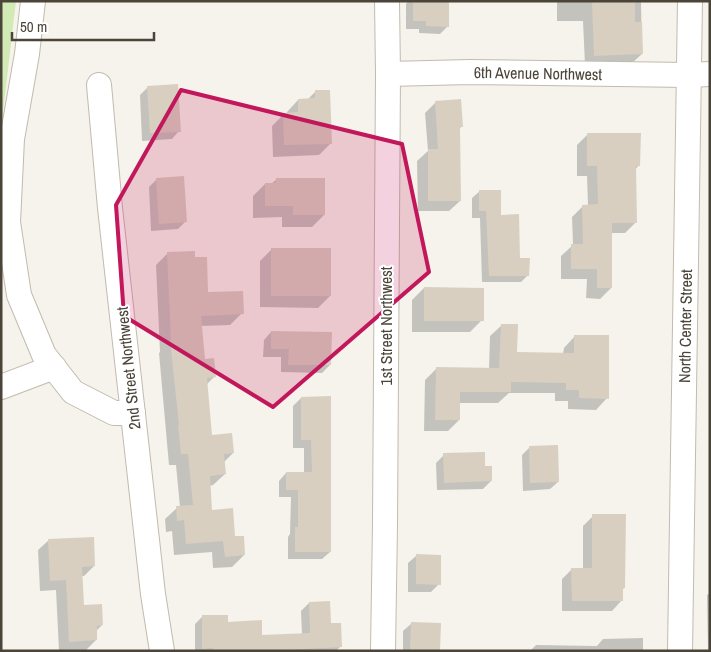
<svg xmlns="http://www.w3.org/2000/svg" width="711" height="652" viewBox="0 0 711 652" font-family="'Archivo Narrow',sans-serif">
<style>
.green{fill:#d2eab5}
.shadow{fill:#0003}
.building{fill:#d8cfc1}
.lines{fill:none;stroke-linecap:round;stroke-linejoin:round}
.minor-casing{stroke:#c2bbae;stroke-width:26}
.minor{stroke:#fff;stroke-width:24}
.marked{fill:#c2185b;fill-opacity:0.2;stroke:#c2185b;stroke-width:4;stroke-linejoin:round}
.labels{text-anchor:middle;stroke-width:4;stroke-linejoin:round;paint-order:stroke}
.street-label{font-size:16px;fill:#4b4439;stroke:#fff}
</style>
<rect width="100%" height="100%" fill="#f6f3ec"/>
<!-- green -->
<path class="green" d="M1,1H16L1,129Z"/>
<!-- shadow -->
<g class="shadow">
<path d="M408,1H448V26L440,34L419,33V29H406V4Z"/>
<path d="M557,1H641L642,54L632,63L585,65L583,21H557Z"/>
<path d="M148,87L179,131L172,139L142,141L140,95Z"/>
<path d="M316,91L331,143L319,155L273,157L272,126L284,114H287V112L298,100H307Z"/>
<path d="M436,102L462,126L459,129L460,201L449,211H418L417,161L428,151L425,113Z"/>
<path d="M588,134L639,165L635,170L636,222L625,233H611V288L600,299L586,298L587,279H561V256L573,245L572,217L583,206H588L587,176H577V145Z"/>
<path d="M157,179L186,221L178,229L151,231L149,187Z"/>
<path d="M277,179L324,215L312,227H282V217L253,218V196L265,184H271Z"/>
<path d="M480,191L500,216L519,259L528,275L521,282H482L480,218H472V198Z"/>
<path d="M272,249L330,296L318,308L260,307V261Z"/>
<path d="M168,253L193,258L207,293L242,313L230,325L201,326L204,361L215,376L206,385L211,436L233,453L224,462L225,474L213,485L209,486L211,511L234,537L244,555L232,567L213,568L212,552L174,555L172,531L166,532L165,519L177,508L180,507L176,465H169L159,353L160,352L156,265Z"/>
<path d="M424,288L482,320L470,332H412V300Z"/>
<path d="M502,325L516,354H563L564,348L575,336L607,398L596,410L568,409V401H555V393H509L498,403H459V420L448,431H424L425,380L436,369H489L490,336Z"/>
<path d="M271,332L330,365L322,373L281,372V357H263L264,340Z"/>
<path d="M301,398H330V552L322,559H288V537L290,534L291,497H279V481L286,473H304V448H293V406Z"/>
<path d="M529,448L558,482L550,489L523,491L522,455Z"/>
<path d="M444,455L484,468L491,481L483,489L437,490L436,463Z"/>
<path d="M593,516L624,588L622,590V600L612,611H562V579L572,569H583V526Z"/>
<path d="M49,540L94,566L84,576H82L83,606L102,625L96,631V640L86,650L59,651L56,590L40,591L38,550Z"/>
<path d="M416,556L439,584L431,592H408V563Z"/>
<path d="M710,593V650H708L707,595Z"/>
<path d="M309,603L330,624L341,646L336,651H195V624L203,616L227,623L261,636L302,635L301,611Z"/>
<path d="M411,624L439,651H403V631Z"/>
<path d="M643,638V651H530L536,645L597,646L603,639Z"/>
</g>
<!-- building -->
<g class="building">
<path d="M413,1H449V27L426,26V21H413Z"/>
<path d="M592,1H635V22H642L643,54L594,56Z"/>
<path d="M178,84L181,132L150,133L147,86Z"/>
<path d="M315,90H330L332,144L284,145L283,113L298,112V99L315,98Z"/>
<path d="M461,99L463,127H460L461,201H428V149H438L435,101Z"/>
<path d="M587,133H641L640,166H636L637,223H612V288H597V269H571V244H583L582,205L598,204L597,166H587Z"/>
<path d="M184,176L187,222L159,224L156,178Z"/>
<path d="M276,178H325V215H293V206H265V183H276Z"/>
<path d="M479,190H501V215L519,214L520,258H530L529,276H489L486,211H479Z"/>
<rect x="271" y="248" width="60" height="48"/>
<path d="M195,251V257H207L208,292L243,291L244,314L201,316L205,359L214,358L216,377L207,378L212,435L232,433L234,453L224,454L226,474L210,476L212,510L233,508L235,536H244L245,555L225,557L223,541L186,544L184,520L177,521L176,506L193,505L188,454H181L178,425H179L170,340L171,339L167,252Z"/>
<path d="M424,287L484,288V321H424Z"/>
<path d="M501,324H518L517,352L574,353V335H609V399L579,398V390H566V383L511,382V392H460V420H435L436,367L499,368Z"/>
<path d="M271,331L332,332L331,365H288L289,349H271Z"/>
<path d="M331,396V552H295V527H298V490H286V472H312L311,440H301V397Z"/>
<path d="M558,445L559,482L530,483L529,446Z"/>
<path d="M485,452V466H492V481L444,483L443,453Z"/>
<path d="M592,514H626L625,588H623V601H572L571,568H592Z"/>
<path d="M94,537L95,566L82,567L84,605L102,604L103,625L97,626V640L69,642L66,580L50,581L48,539Z"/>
<path d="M416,554L441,555V585L416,584Z"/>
<path d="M330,601L331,623H341L342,647L284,650V651H213V648L202,649V615H228V622L262,620V635L310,633L309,602Z"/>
<path d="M411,622L441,623L440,651H410Z"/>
</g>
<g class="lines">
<defs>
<g id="minor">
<path d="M33,1L27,54L12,139L8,222L19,295L44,355L73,392L114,413H133"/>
<path d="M388,74L470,72L688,75L710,74"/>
<path d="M99,85L110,208L153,594L162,651"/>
<path d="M1,387L54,367"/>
<path d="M383,651L385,524L388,74L387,1"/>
<path d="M680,651L690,1"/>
</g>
</defs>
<!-- minor casing -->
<use href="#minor" class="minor-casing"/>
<!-- minor -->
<use href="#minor" class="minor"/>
</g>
<!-- marked area -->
<path class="marked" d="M181,90L402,144L429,272L273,407L124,316L116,205Z"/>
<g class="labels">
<!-- street labels -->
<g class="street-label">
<text transform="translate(538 73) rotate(1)" y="6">6th Avenue Northwest</text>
<text transform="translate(386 326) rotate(-90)" y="6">1st Street Northwest</text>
<text transform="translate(685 326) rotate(-89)" y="6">North Center Street</text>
<text transform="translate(128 368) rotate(-96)" y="6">2nd Street Northwest</text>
</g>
</g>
<!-- border -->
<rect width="711" height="652" fill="none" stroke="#4b4439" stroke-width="5"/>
<!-- scale -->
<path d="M12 32v8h142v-8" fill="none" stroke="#4b4439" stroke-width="2.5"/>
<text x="20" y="32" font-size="15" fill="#4b4439" stroke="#ffffff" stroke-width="4" paint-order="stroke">50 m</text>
</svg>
